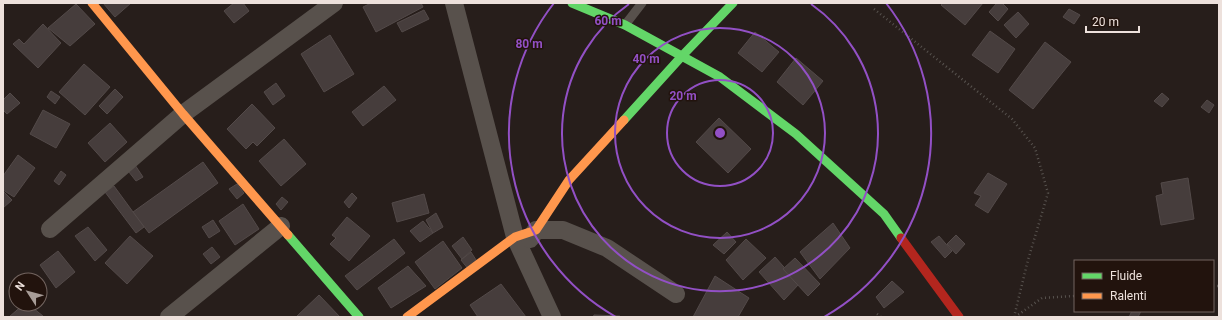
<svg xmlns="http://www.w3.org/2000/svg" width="1222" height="320" viewBox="0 0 1222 320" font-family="Roboto,sans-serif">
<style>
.building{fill:#463d3c;stroke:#534a49}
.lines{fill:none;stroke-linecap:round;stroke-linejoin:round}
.path{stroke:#58534f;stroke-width:2.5;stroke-dasharray:1 3;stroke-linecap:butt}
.lane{stroke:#58514c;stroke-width:9}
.street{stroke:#58514c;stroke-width:18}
.fast{stroke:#63d668;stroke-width:9}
.slow{stroke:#ff974d;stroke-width:9}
.jam{stroke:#b3261e;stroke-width:9}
.ring{fill:none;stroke:#9250c5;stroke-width:2}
.centre{fill:#9250c5;stroke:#22130d;stroke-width:2}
.ring-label{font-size:12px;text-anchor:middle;font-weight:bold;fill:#9250c5;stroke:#22130d;stroke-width:3;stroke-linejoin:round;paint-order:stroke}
</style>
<rect width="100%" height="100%" fill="#271e1b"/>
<!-- building -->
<g class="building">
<path d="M103,3H131L115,17Z"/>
<path d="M234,3H243L249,11L234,23L224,11Z"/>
<path d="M371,3H421L423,7L376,32L363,7Z"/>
<path d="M943,3H983L965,25L941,5Z"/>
<path d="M997,3H1002L1008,9L998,21L989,12Z"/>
<path d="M76,4L95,24L70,46L48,28Z"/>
<path d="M1069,9L1080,15L1074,24L1063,17Z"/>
<path d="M424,10L429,19L402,32L397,23Z"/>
<path d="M1018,12L1029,24L1016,38L1004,25Z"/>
<path d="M43,24L61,43L38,68L13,44L19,39L24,44Z"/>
<path d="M990,31L1015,49L998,73L972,55Z"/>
<path d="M755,32L779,52L762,72L738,53Z"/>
<path d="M330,35L354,74L324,92L301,54Z"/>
<path d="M1045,42L1071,62L1033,109L1009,90Z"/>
<path d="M796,58L823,81L803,105L777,82Z"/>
<path d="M84,64L110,87L85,115L59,92Z"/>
<path d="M276,83L285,96L273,105L264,92Z"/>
<path d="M384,86L396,100L363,126L352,112Z"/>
<path d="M115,89L123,97L107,114L99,106Z"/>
<path d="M51,91L60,97L55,104L47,97Z"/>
<path d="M10,93L20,103L7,114L3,110V100Z"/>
<path d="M1162,93L1169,99L1162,107L1154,101Z"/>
<path d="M1207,100L1214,105L1209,113L1201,107Z"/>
<path d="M252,104L275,128L257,146L253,142L246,149L227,129Z"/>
<path d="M43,110L70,124L56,148L30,134Z"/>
<path d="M719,118L751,149L728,173L696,142Z"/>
<path d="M110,123L127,142L105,162L88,143Z"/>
<path d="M284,139L306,164L281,186L259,161Z"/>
<path d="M18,155L35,168L14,197L3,190V176Z"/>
<path d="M133,162L143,177L136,181L125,167Z"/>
<path d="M203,162L218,183L149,233L133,212Z"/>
<path d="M61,171L66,175L59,185L54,181Z"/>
<path d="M988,173L1007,184L988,213L975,205L981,196L974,193Z"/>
<path d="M1188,178L1194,219L1161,225L1156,196L1163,194L1161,183Z"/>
<path d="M237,184L244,193L237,199L229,189Z"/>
<path d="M114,186L144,227L136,233L105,192Z"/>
<path d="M3,191L12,200L3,208Z"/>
<path d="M352,193L357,198L349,208L344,202Z"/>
<path d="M424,194L429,213L397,222L392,203Z"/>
<path d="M282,197L288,202L281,210L276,204Z"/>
<path d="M243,204L259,229L235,245L219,221Z"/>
<path d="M436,213L443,227L433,233L426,220Z"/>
<path d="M347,217L370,236L349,261L330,244L336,238L332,235Z"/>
<path d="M213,220L220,231L209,238L202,227Z"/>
<path d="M423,221L433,233L420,242L410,231Z"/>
<path d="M833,223L850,248L820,279L800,252Z"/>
<path d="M88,227L107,250L95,261L75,236Z"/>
<path d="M727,232L736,242L724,254L713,245Z"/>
<path d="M956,235L965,244L956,254L947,244Z"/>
<path d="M130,236L153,256L127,284L105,263Z"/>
<path d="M939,236L952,251L945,258L931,242Z"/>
<path d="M463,237L472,250L462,259L452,246Z"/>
<path d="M394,239L405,253L357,290L345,276Z"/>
<path d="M746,239L766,258L743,280L726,260Z"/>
<path d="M443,241L462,268L435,289L415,262Z"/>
<path d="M212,247L220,257L211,264L203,254Z"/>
<path d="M58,251L75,272L56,288L40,265Z"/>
<path d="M471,252L478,263L469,270L461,260Z"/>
<path d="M775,257L799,284L784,300L759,272Z"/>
<path d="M795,258L820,284L808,296L783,269Z"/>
<path d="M408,266L426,286L391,308L378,288Z"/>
<path d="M715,276L749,298L738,317H693Z"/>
<path d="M892,281L904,292L884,308L876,297Z"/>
<path d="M501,284L526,317H478L470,305Z"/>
<path d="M319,295L340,317H296Z"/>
<path d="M24,304H28L43,316L9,317Z"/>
<path d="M1132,311H1141L1138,317H1129Z"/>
<path d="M594,315L620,316V317H593Z"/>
</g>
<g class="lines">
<!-- path -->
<g class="path">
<path d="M874,9L1012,119L1035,148L1048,193L1028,260L1014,317"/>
<path d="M1213,286H1219"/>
<path d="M877,314L881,317"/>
<path d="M1015,317L1042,298L1075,296"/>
</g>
<!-- lane -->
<path class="lane" d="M625,25L642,3"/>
<!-- street -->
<g class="street">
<path d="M454,3L515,237L552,317"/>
<path d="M50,229L183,114L334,3"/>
<path d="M530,239L536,230H563L607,248L676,294"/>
<path d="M169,317L281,226"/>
</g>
<!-- fast -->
<g class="fast">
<path d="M572,3L625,25L720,77L796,134L884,214L901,238"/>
<path d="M624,120L682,56L733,3"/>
<path d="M288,235L359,317"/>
</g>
<!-- slow -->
<g class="slow">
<path d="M92,3L183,114L288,235"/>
<path d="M407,317L515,237L536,230L569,180L624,120"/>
</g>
<!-- jam -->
<path class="jam" d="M901,238L959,317"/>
</g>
<!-- distance rings -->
<g class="ring">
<circle cx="720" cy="133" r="53"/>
<circle cx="720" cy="133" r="105"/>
<path d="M811 4A158 158 0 1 1 629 4"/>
<path d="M616 317A211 211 0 0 1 554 3M886 3A211 211 0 0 1 824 317"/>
</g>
<circle cx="720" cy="133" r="6" class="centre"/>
<g class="ring-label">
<text x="608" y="25">60 m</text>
<text x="529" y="48">80 m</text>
<text x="646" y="63">40 m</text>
<text x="683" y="100">20 m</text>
</g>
<!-- border -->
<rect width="1222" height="320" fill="none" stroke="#ede1dc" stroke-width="8"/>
<!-- legend -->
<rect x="1074" y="260" width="140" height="52" fill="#22130d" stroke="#736560"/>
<rect x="1082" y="273" width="20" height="6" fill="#63d668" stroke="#736560"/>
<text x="1110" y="280" font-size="12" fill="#ede1dc">Fluide</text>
<rect x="1082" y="293" width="20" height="6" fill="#ff974d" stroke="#736560"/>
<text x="1110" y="300" font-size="12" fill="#ede1dc">Ralenti</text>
<!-- north arrow -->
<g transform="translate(28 292) rotate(306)"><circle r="19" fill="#22130d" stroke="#736560"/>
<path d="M0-3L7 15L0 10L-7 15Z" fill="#a89d98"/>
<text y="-6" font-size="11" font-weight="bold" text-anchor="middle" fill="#ede1dc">N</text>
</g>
<!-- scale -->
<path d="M1086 26v6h53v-6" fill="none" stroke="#ede1dc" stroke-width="2"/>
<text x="1092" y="26" font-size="12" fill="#ede1dc" stroke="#22130d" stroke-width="3" paint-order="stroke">20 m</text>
</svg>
